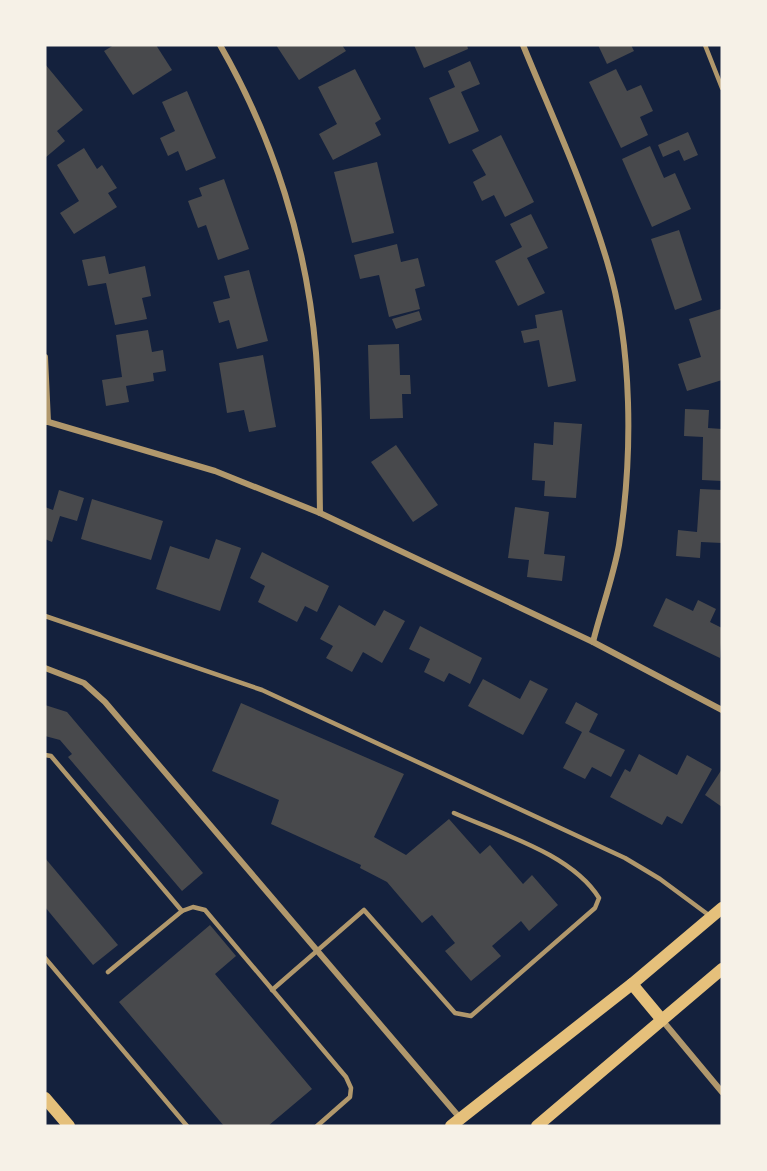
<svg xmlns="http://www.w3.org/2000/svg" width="767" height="1171" viewBox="0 0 767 1171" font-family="'Varela Round',sans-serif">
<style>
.building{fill:#48494c}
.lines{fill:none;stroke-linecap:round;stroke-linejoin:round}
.service{stroke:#b1986c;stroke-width:4.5}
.minor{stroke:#b1986c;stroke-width:6}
.secondary{stroke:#e5c07b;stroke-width:12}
</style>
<rect width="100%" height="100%" fill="#14213d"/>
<!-- building -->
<g class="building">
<path d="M114,45H156L172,70L133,95L104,51Z"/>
<path d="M276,45H342L346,51L299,80Z"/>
<path d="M414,45H467L468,49L424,68Z"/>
<path d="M598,45H631L634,51L607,64Z"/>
<path d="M470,61L480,84L461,92L479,131L449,144L429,98L455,87L448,71Z"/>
<path d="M45,64L83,110L57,131L65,141L45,158Z"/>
<path d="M355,69L381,119L375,123L381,135L333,160L319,134L337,124L318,87Z"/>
<path d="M616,69L627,91L641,85L653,111L640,117L648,135L621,148L589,82Z"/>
<path d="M187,91L216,158L186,171L178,151L168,156L160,138L175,131L162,102Z"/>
<path d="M688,132L698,155L684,161L679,150L663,157L658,145Z"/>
<path d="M501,135L534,202L505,217L494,195L482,201L473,182L486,175L472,150Z"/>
<path d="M650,146L664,178L675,173L691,209L652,227L622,159Z"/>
<path d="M84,148L97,169L102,165L117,188L108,193L117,207L74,234L60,213L79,201L57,165Z"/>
<path d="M377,162L394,233L352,243L334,172Z"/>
<path d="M224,179L249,249L218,260L206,225L198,228L188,201L202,196L199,188Z"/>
<path d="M531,214L548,248L527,258L545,293L518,306L495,261L522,247L510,224Z"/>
<path d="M679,230L702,300L675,310L651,239Z"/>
<path d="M397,244L401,262L418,258L425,286L415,289L420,309L389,317L379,275L360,279L354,255Z"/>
<path d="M105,256L109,274L145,266L151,296L142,298L147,319L115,325L106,283L88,286L82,260Z"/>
<path d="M249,270L268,341L237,349L229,320L219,323L213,302L230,298L224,276Z"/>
<path d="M721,309L722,380L687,391L678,364L701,357L689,319Z"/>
<path d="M562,310L576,381L548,387L539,340L524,343L521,331L537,328L535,315Z"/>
<path d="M419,311L422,320L396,329L392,319Z"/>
<path d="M148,330L152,352L163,350L166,371L153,373L154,381L126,386L129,402L106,406L102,380L122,377L116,335Z"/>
<path d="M399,344L400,375H410L411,394H402L403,418L370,419L368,345Z"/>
<path d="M263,355L276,427L249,432L244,410L227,413L219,363Z"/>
<path d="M685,409L709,410L708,428L722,429V481L702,480L703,437L684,436Z"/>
<path d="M554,422L582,424L576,498L544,496L545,481L532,480L534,443L553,445Z"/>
<path d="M396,445L438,505L413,522L371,462Z"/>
<path d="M700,489L722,490V543L701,542L700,558L676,556L678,530L697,532Z"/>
<path d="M59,490L84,498L77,521L60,516L52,542L45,539V507L53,510Z"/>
<path d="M92,499L163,521L151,560L81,539Z"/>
<path d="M515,507L549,512L544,554L565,556L562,581L527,577L529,560L508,558Z"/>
<path d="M216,539L241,548L220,611L156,589L170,546L209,559Z"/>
<path d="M262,552L329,586L317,612L305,606L297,622L258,602L265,586L250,578Z"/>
<path d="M666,598L693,611L698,600L716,609L710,622L722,628L720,658L653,626Z"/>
<path d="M339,605L375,626L384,610L405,621L382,663L363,652L352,672L326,658L333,646L320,639Z"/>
<path d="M420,626L482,658L470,684L449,673L444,682L424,672L430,659L409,649Z"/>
<path d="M483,679L520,699L530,680L548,689L523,735L468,706Z"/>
<path d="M576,702L598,714L589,732L625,750L611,777L592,767L585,779L563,768L582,732L565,723Z"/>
<path d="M241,703L404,774L374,837L406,855L449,819L480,854L490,845L523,884L532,875L558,905L529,931L521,921L492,946L501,956L471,981L445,951L455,943L432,915L422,923L387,882L360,868L361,865L271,824L279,800L212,771Z"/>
<path d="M45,705L67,712L203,873L182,891L68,757L72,754L60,740L45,736Z"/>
<path d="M639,754L677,775L687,755L712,769L682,824L667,816L662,825L610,797L625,769L630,772Z"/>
<path d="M722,769V807L705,795Z"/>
<path d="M45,858L118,945L93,965L45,907Z"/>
<path d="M210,925L236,956L215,974L312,1089L268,1126H224L119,1002Z"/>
</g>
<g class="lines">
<!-- service -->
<g class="service">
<path d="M705,45L722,88"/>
<path d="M45,616L262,690L625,858L660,879L710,916"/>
<path d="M45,755L51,756L182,911"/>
<path d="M45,958L187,1126"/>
<path d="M108,972L182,911L193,907L205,910L346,1077L351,1088L350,1097L317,1126"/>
<path d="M272,990L364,910L455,1013L471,1016L595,908L599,898C572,854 501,834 454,813"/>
</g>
<!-- minor -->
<g class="minor">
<path d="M220,45C274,139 307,245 316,353C320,406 319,460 320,513"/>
<path d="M523,45C552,116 585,187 607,261C633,347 633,457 619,545C613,578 601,610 593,642"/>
<path d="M45,357L48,422"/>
<path d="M45,421L215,471L320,513L593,642L722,710"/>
<path d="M45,668L84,683L105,702L460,1118"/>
<path d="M662,1020L722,1092"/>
</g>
<!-- secondary -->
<g class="secondary">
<path d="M632,984L662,1020"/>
<path d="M45,1098L69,1126"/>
<path d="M451,1126L632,984L722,908"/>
<path d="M537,1126L722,969"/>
</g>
</g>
<!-- border -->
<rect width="767" height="1171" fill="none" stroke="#f6f1e7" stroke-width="93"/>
</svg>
